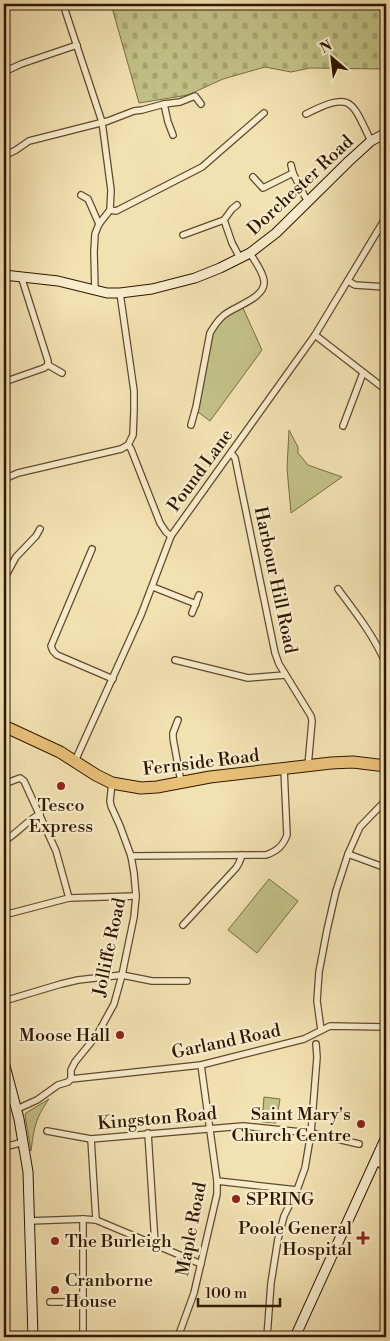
<svg xmlns="http://www.w3.org/2000/svg" width="390" height="1341" viewBox="0 0 390 1341" font-family="'Libre Bodoni',serif">
<style>
.green{fill:#c2c187;stroke:#796c44}
.cemetery{fill:url(#cemetery-stones);stroke:#796c44}
.lines{fill:none;stroke-linecap:round;stroke-linejoin:round}
.street-casing{stroke:#60492d;stroke-width:8}
.secondary-casing{stroke:#301601;stroke-width:11}
.highway-casing{stroke:#301601;stroke-width:13}
.street{stroke:#f7eccc;stroke-width:5.5}
.secondary{stroke:#f7eccc;stroke-width:9}
.highway{stroke:#e9c078;stroke-width:11}
.poi-dot{fill:#8f2418;stroke:#f7eccc;stroke-width:2}
.labels{text-anchor:middle;stroke-width:4.5;stroke-linejoin:round;paint-order:stroke}
.street-label{font-size:18px;fill:#301601;stroke:#f7eccc}
.poi-label{font-size:18px;fill:#301601;stroke:#f7eccc;text-anchor:end}
</style>
<defs>
<pattern id="cemetery-stones" width="16" height="16" patternUnits="userSpaceOnUse" patternTransform="scale(1.25)"><rect width="16" height="16" fill="#c2c187"/><path d="M2 7V4a2 2 0 0 1 4 0v3zM10 15v-3a2 2 0 0 1 4 0v3z" fill="#a7a573"/></pattern>
</defs>
<rect width="100%" height="100%" fill="#f2e1b1"/>
<filter id="stains"><feTurbulence type="fractalNoise" baseFrequency=".004" numOctaves="4"/><feColorMatrix values="0 0 0 0 .2 0 0 0 0 .09 0 0 0 0 .02 0 0 0 .5 -.17"/></filter>
<radialGradient id="worn" r=".72"><stop offset=".6" stop-color="#630" stop-opacity="0"/><stop offset="1" stop-color="#630" stop-opacity=".3"/></radialGradient>
<!-- green -->
<g class="green">
<path d="M243,308L262,350L210,421L198,412C201,388 203,345 217,325C223,316 233,311 243,308Z"/>
<path d="M289,430L298,447V453L308,465L342,477L291,513L287,468Z"/>
<path d="M269,879L298,901L257,953L228,930Z"/>
<path d="M264,1097L280,1099L276,1123L262,1122Z"/>
<path d="M49,1099C35,1119 34,1128 31,1151L25,1115L26,1113Z"/>
</g>
<!-- cemetery -->
<path class="cemetery" d="M111,4H386V69L310,68L291,72L265,67L223,79L188,95L139,103Z"/>
<g class="lines">
<defs>
<g id="street">
<path d="M63,4L102,122L111,190L110,210L99,224L95,234L94,252L95,291"/>
<path d="M4,72L21,64L77,45"/>
<path d="M164,104L168,122L173,135"/>
<path d="M306,114C352,91 351,100 371,141"/>
<path d="M4,156L16,150L29,141L108,121L134,111L142,110L164,104L180,102L195,96L201,104"/>
<path d="M291,165L293,173"/>
<path d="M253,177L263,188L293,173L304,195L308,201"/>
<path d="M81,195L88,199L99,224"/>
<path d="M110,210L116,211L124,207L202,167L264,113"/>
<path d="M224,220L232,209L237,205"/>
<path d="M183,235L224,220L232,243L240,258"/>
<path d="M21,276L48,361V365"/>
<path d="M348,281L355,285L386,287"/>
<path d="M315,335L386,390"/>
<path d="M48,365L62,373"/>
<path d="M4,382L44,368L48,365"/>
<path d="M191,425L196,407L210,333C214,326 218,320 224,315C235,306 266,298 264,281C263,271 255,262 250,253"/>
<path d="M343,426L363,373"/>
<path d="M128,445L131,449L160,523L166,532L171,536"/>
<path d="M231,453L235,458L275,653L279,664L311,716L312,721L308,766"/>
<path d="M4,479L18,473L121,449L128,445L133,435L134,411V391L120,293"/>
<path d="M92,549L51,646L53,651L57,655L113,679"/>
<path d="M4,579L16,557L36,536L40,529"/>
<path d="M153,587L196,604"/>
<path d="M338,589C356,613 374,636 386,664"/>
<path d="M192,613L199,595"/>
<path d="M175,660L248,678L285,675"/>
<path d="M178,720L173,733V738L181,782"/>
<path d="M75,761L141,615L171,536L315,335L386,217"/>
<path d="M4,784L20,778L24,781L56,851L69,898"/>
<path d="M4,841C17,834 26,821 40,814"/>
<path d="M348,854L386,868"/>
<path d="M131,856L266,855C277,851 283,846 287,835L284,769"/>
<path d="M4,915L69,898L136,896"/>
<path d="M183,925L236,868L239,863L242,855"/>
<path d="M4,1001L61,984L78,980L122,975L152,981H187"/>
<path d="M321,1030L317,1001L319,972L327,930L336,891L348,854L360,827L386,800"/>
<path d="M71,1079V1070L75,1062L97,1035L114,1004L122,975L134,917L136,896L134,873L131,856L120,826L111,806L110,801L112,783"/>
<path d="M4,1101H15"/>
<path d="M17,1109L37,1100L58,1085L68,1082L71,1079L201,1065L304,1039L330,1026L386,1027"/>
<path d="M47,1131L91,1139L243,1126L311,1133L359,1144"/>
<path d="M148,1133L155,1244"/>
<path d="M91,1139L96,1220"/>
<path d="M4,1147L24,1142"/>
<path d="M375,1162L386,1167"/>
<path d="M217,1181L297,1190"/>
<path d="M83,1219V1337"/>
<path d="M29,1221L83,1219L96,1220L201,1264"/>
<path d="M50,1302H83"/>
<path d="M178,1337L194,1293L217,1194V1181L201,1065"/>
<path d="M267,1337L271,1283L278,1239L284,1216L297,1190L305,1168L311,1133L317,1057L316,1044"/>
</g>
<g id="secondary">
<path d="M4,275L58,281L107,293H120L152,289L195,278L220,268L250,253L276,233L349,161L371,141L386,133"/>
<path d="M4,1062L19,1119L28,1172L33,1337"/>
<path d="M295,1337L386,1137"/>
</g>
<path id="highway" d="M4,726L60,752L96,775L112,783L141,788L157,787L210,777L331,763L353,762L386,766"/>
</defs>
<!-- street casing -->
<use href="#street" class="street-casing"/>
<!-- secondary casing -->
<use href="#secondary" class="secondary-casing"/>
<!-- highway casing -->
<use href="#highway" class="highway-casing"/>
<!-- street -->
<use href="#street" class="street"/>
<!-- secondary -->
<use href="#secondary" class="secondary"/>
<!-- highway -->
<use href="#highway" class="highway"/>
</g>
<!-- markers -->
<g class="poi-dot">
<circle cx="61" cy="786" r="5"/>
<circle cx="120" cy="1035" r="5"/>
<circle cx="361" cy="1124" r="5"/>
<circle cx="236" cy="1199" r="5"/>
<path d="M360.5 1230.5h5v5h5v5h-5v5h-5v-5h-5v-5h5z"/>
<circle cx="55" cy="1241" r="5"/>
<circle cx="55" cy="1290" r="5"/>
</g>
<g class="labels">
<!-- street labels -->
<g class="street-label">
<text transform="translate(300 185) rotate(-43)" y="6">Dorchester Road</text>
<text transform="translate(200 470) rotate(-54)" y="6">Pound Lane</text>
<text transform="translate(276 580) rotate(78)" y="6">Harbour Hill Road</text>
<text transform="translate(201 762) rotate(-7)" y="6">Fernside Road</text>
<text transform="translate(109 947) rotate(-78)" y="6">Jolliffe Road</text>
<text transform="translate(226 1041) rotate(-12)" y="6">Garland Road</text>
<text transform="translate(157 1118) rotate(-5)" y="6">Kingston Road</text>
<text transform="translate(191 1229) rotate(-79)" y="6">Maple Road</text>
</g>
<!-- poi labels -->
<g class="poi-label">
<text x="61" y="811" text-anchor="middle">Tesco<tspan x="61" dy="21">Express</tspan></text>
<text x="110" y="1041">Moose Hall</text>
<text x="351" y="1120">Saint Mary's<tspan x="351" dy="21">Church Centre</tspan></text>
<text x="246" y="1205" text-anchor="start">SPRING</text>
<text x="352" y="1234">Poole General<tspan x="352" dy="21">Hospital</tspan></text>
<text x="65" y="1247" text-anchor="start">The Burleigh</text>
<text x="65" y="1286" text-anchor="start">Cranborne<tspan x="65" dy="21">House</tspan></text>
</g>
</g>
<!-- margin -->
<rect width="390" height="1341" fill="none" stroke="#f2e1b1" stroke-width="20"/>
<rect x="5" y="5" width="380" height="1331" fill="none" stroke="#301601" stroke-width="2.5"/>
<rect x="10" y="10" width="370" height="1321" fill="none" stroke="#301601"/>
<!-- north arrow -->
<g transform="translate(332 58) rotate(332)" stroke="#f7eccc" stroke-width="4" paint-order="stroke">
<path d="M0-4L9 19L0 12L-9 19Z" fill="#301601"/>
<text y="-8" font-size="14" font-weight="bold" text-anchor="middle" fill="#301601">N</text>
</g>
<!-- scale -->
<path d="M198 1298v8h82v-8" fill="none" stroke="#301601" stroke-width="2.5"/>
<text x="205" y="1298" font-size="15" fill="#301601" stroke="#f7eccc" stroke-width="4" paint-order="stroke">100 m</text>
<rect width="100%" height="100%" filter="url(#stains)"/>
<rect width="100%" height="100%" fill="url(#worn)"/>
</svg>
